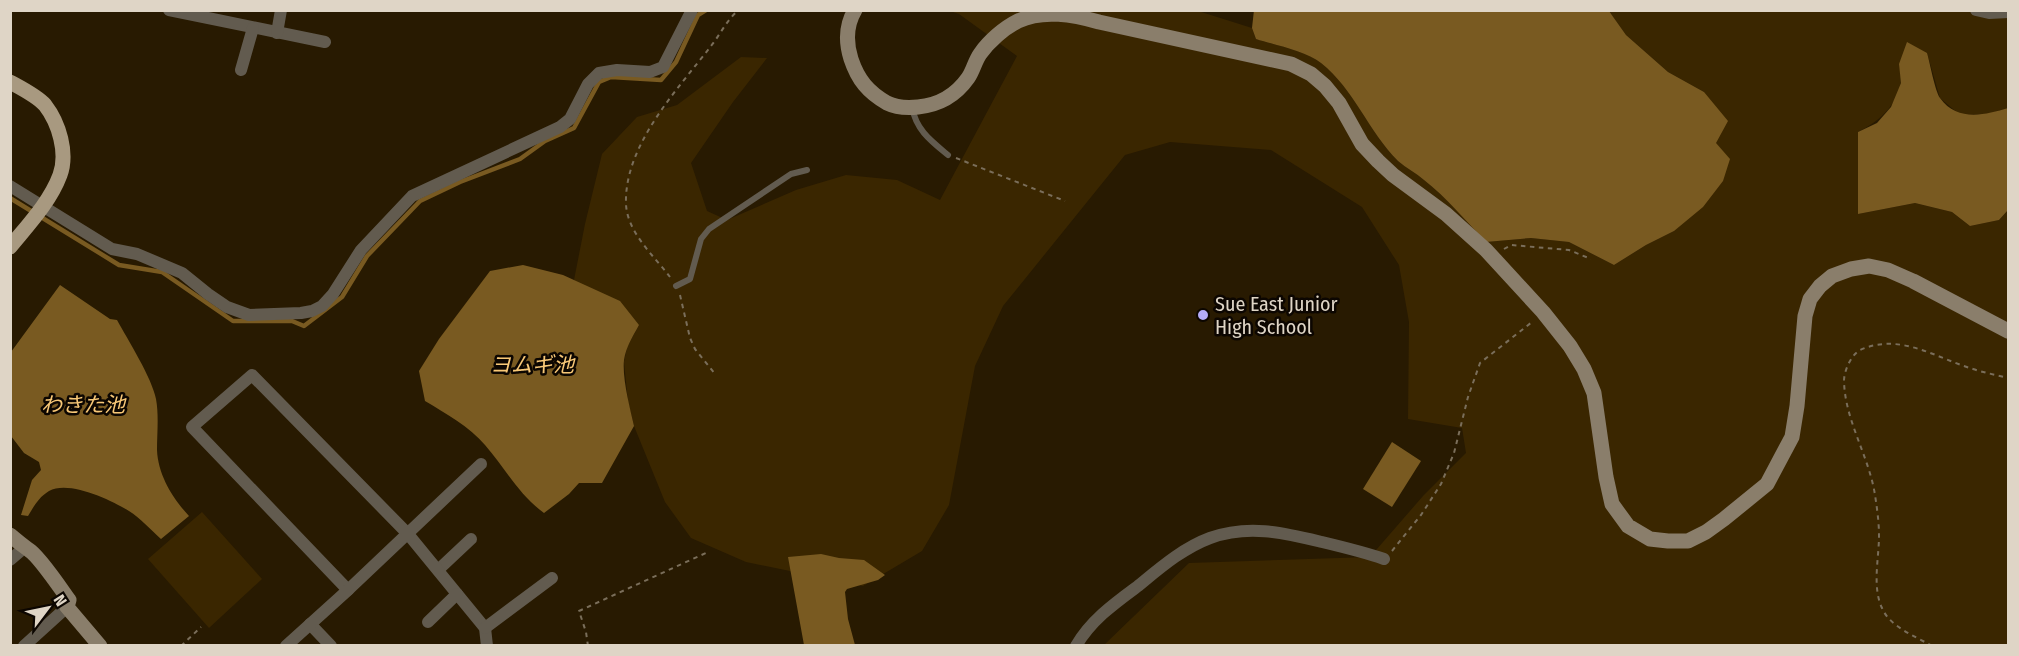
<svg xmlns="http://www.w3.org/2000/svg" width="2019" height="656" viewBox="0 0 2019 656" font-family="'Fira Sans Condensed','Noto Sans JP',sans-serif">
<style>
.green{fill:#3a2600}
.water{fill:#795a21}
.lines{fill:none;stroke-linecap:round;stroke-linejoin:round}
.stream{stroke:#795a21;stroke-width:4.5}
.path{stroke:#7a6e5a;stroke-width:2;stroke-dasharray:4.5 4.5;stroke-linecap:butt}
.lane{stroke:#625b4f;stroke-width:6}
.street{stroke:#625b4f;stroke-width:12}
.secondary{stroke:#8a7e6b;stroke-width:15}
.primary{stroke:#a89980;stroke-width:15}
.poi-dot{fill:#b5acf8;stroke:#0c0601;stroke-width:2}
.labels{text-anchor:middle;stroke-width:5;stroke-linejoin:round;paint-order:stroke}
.poi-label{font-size:20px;fill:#dfd5c6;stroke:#0c0601;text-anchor:start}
.water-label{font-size:21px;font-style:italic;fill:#f8c877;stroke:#0c0601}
</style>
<rect width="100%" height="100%" fill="#281a01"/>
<!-- green -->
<g class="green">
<path d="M950,11H1198L1252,28L1256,39C1275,45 1306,51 1321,63C1354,89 1368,131 1398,161C1406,168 1416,173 1424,180C1447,198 1466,220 1486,242L1531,238L1569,242L1614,265L1646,245L1674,231L1716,143L1704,92L1668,72L1626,35L1609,11H2008V108L1988,114L1960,115L1940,98L1927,53L1899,64C1900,70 1902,78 1901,83C1896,107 1878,122 1858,132V214L1915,203L1952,212L1970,226L1999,220L2008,210V645H1104L1189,563L1370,557L1423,496L1466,453L1462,428L1408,419L1409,322L1399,265L1362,207L1271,150L1170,142L1125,155L1003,306L975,366L949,505L922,551L863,586L746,562L691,538L665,502L634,426L628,402L624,362L627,347L639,325L574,280L585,224L602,154L637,117L677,105L741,57L767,58L733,102L691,163L707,211L727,220L796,190L846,175L897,180L940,200L1017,56L959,14Z"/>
<path d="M202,512L262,579L209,628L148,559Z"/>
</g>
<!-- water -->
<g class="water">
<path d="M1254,10L1609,11L1626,35L1668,72L1704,92L1728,121L1716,143L1730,159L1723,181L1703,207L1674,231L1646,245L1614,265L1569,242L1531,238L1486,242C1466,221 1447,198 1424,180C1416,173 1406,168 1398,161C1368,131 1354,89 1321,63C1305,51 1275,45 1256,39L1252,28Z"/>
<path d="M1907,42L1927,53C1930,63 1935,91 1940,98C1957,122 1985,115 2008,108V210L1999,220L1970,226L1952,212L1915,203L1858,214V132L1877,123L1891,107L1901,83L1899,64Z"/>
<path d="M523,265L563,275L620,301L639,325C633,336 626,347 624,360C622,378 630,408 634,426L602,483H579L569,494L544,513C519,495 505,468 485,445C470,427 445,413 425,401L419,371L439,339L490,271Z"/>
<path d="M60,285L110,319L117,320C128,340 152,378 156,399C159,415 157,434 157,450C158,475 173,499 189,516L161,539C151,530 140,518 129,511C111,500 69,480 49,491C39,497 34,506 28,516L21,515L32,480L41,470L39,462L24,453L11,436V352Z"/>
<path d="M1392,442L1421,461L1392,507L1363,489Z"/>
<path d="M821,554L839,558L864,560L885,575L878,580L847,589L845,592L848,619L855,645H804L788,557Z"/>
</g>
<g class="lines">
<!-- stream -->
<path class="stream" d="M10,198L119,265L162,272L233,321H292L304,326L342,297L367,256L420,201L460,182L520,159L545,141L574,128L599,82L611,77L661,80L676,62L698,15L706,10"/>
<!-- path -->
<g class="path">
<path d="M956,158L1065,201"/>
<path d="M1504,249L1511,245L1569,250L1591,259"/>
<path d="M670,277C654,256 627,232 626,204C624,145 678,89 711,46C720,35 727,19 739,10"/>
<path d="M680,295L690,338L695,349L716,375"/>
<path d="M1392,551L1421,515L1441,484L1454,453L1468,397L1480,363L1532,322"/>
<path d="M181,646L201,627"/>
<path d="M588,646L586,632L579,611L708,552"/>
<path d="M1932,646C1915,636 1890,627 1882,608C1872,587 1879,558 1879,536C1879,522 1877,508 1875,495C1869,456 1845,421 1844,381C1844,371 1851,355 1860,350C1900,332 1936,358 1973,369C1985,373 1997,375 2008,378"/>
</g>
<!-- lane -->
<g class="lane">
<path d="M912,107C916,130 931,141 948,155"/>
<path d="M676,286L690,279L701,239L709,229L791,174L807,170"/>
</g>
<!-- street -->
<g class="street">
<path d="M169,10L325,42"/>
<path d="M1976,10L1989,13L2008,12"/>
<path d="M277,33L281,10"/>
<path d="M241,70L253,28"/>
<path d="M10,186L112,249L137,254L182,273L208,294L227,307L249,315L301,313L312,311L322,306L333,294L361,250L412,196L560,127L570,119L588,84L599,73L617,70L650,72L663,67L692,10"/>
<path d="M10,560L24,548"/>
<path d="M438,570L471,539"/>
<path d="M348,590L192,427L252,375L408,534L485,628L487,646"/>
<path d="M428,622L457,594"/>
<path d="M310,624L331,646"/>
<path d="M485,628L552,578"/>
<path d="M24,646L67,607"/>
<path d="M286,646L348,590L481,464"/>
<path d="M1076,646C1091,620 1115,603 1138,586C1160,568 1183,548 1210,538C1249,524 1284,533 1322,542C1343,547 1364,552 1384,559"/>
</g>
<!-- secondary -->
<g class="secondary">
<path d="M855,10C846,25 846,43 851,59C858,80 868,92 887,103C897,108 908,108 918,107C939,105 956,95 968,78C973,71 975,61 980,54C989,41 1004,28 1018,21C1043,9 1074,15 1099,22L1291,64L1311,74L1325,86L1339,103L1362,144L1378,161L1393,175L1446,214L1486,250L1543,312L1570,346L1584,369L1594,393L1606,477L1612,504L1628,526L1650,539L1668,541H1688L1706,532L1724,519L1767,484L1792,437L1797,406L1805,316L1810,299L1820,286L1832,276L1851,269L1869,266L1888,270L1913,281L2008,331"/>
<path d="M10,535C17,541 22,545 29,550C39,556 61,589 69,600L67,607L100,646"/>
</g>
<!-- primary -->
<path class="primary" d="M10,82C21,88 37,96 45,105C59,123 68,153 60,175C50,202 28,225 10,247"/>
</g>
<!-- markers -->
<circle class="poi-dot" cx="1203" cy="315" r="6"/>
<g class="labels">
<!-- poi labels -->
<g class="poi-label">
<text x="1215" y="311">Sue East Junior<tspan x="1215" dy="23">High School</tspan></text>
</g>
<!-- water labels -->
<g class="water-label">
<text x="532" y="372">ヨムギ池</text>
<text x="83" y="412">わきた池</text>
</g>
</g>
<!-- border -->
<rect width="2019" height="656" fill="none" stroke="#dfd5c6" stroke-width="24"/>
<!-- north arrow -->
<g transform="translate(48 608) rotate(58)" stroke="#0c0601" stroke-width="4.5" paint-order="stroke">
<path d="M0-4.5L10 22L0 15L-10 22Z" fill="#dfd5c6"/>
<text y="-9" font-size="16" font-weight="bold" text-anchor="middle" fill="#dfd5c6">N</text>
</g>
</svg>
